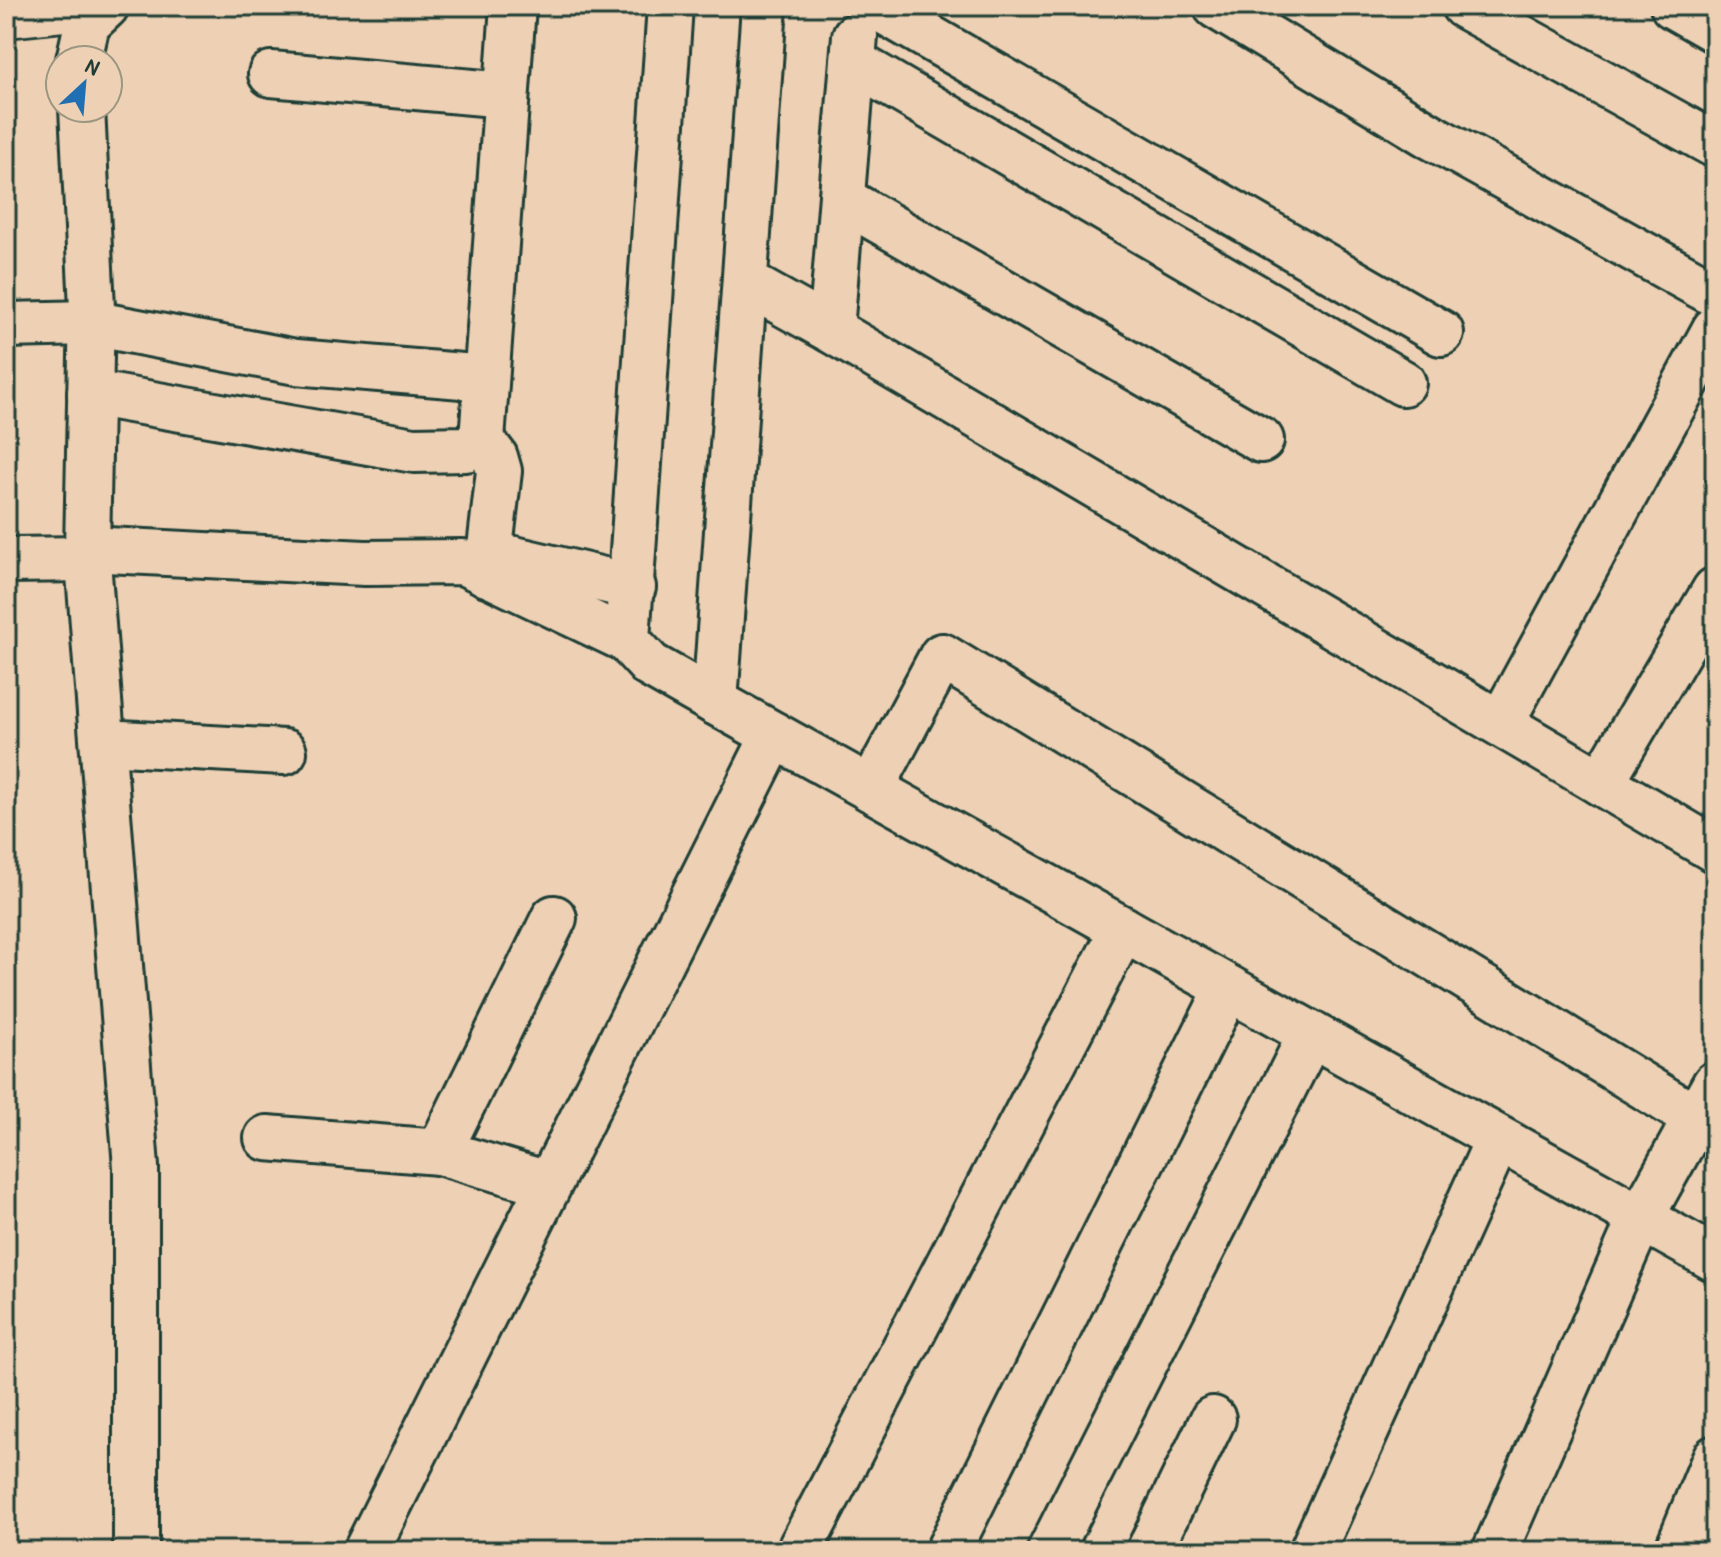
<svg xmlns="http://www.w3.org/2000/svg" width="1721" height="1557" viewBox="0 0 1721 1557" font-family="'Patrick Hand',sans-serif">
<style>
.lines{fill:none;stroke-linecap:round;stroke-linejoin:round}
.minor-casing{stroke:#1f3d34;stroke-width:50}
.minor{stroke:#eed1b5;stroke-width:44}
</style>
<rect width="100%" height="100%" fill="#eed1b5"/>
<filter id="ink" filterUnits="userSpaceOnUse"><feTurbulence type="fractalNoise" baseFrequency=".0125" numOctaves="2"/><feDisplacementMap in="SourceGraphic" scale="16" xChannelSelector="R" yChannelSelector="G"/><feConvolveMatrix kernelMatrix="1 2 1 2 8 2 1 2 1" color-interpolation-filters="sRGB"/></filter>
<g filter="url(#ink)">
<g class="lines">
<defs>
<g id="minor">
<path d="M670,6L627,640L650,665L715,702L1715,1259"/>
<path d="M875,6L1441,333"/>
<path d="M1216,6L1432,137L1715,294"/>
<path d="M1464,6L1715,145"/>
<path d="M1673,6L1715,30"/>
<path d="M6,15L91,6"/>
<path d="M79,60L87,24L106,6"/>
<path d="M853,62L1403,383"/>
<path d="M271,74L506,95"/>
<path d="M82,108L92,308L87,549L136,1167V1551"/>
<path d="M842,199L1261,440"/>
<path d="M745,282L831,330L1715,850"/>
<path d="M6,325L91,323L296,362L486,378"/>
<path d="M831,330L855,36"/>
<path d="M90,393L414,450L466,449L482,440L513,6"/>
<path d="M482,440L495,457L499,471L487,574"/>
<path d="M87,549L365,563L463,562L627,640"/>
<path d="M489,553L633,587"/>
<path d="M6,560L88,559"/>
<path d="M715,702L764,6"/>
<path d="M1501,723L1715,329"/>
<path d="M103,742L284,752"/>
<path d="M1601,783L1715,590"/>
<path d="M871,789L942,656L1715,1130"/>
<path d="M267,1138L439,1152L548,1184"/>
<path d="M439,1152L554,918"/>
<path d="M366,1551L774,735"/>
<path d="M799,1551L1123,929"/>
<path d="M948,1551L1228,988"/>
<path d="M1050,1551L1311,1034"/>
<path d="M1149,1551L1213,1419"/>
<path d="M1312,1551L1498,1139"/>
<path d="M1495,1551L1640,1219L1715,1084"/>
<path d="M1677,1551L1715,1458"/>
</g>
</defs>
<!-- minor casing -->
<use href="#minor" class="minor-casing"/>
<!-- minor -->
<use href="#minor" class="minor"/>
</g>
</g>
<!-- margin -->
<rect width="1721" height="1557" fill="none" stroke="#eed1b5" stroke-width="32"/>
<rect x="16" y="16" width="1689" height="1525" fill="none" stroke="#1f3d34" stroke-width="3" filter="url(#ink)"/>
<!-- north arrow -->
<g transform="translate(84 84) rotate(26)"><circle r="38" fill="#eed1b5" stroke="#9b9681" stroke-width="2"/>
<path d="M0-6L14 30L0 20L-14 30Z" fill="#1f6fb2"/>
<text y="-12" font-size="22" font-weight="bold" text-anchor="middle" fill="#1f3d34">N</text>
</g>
</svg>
